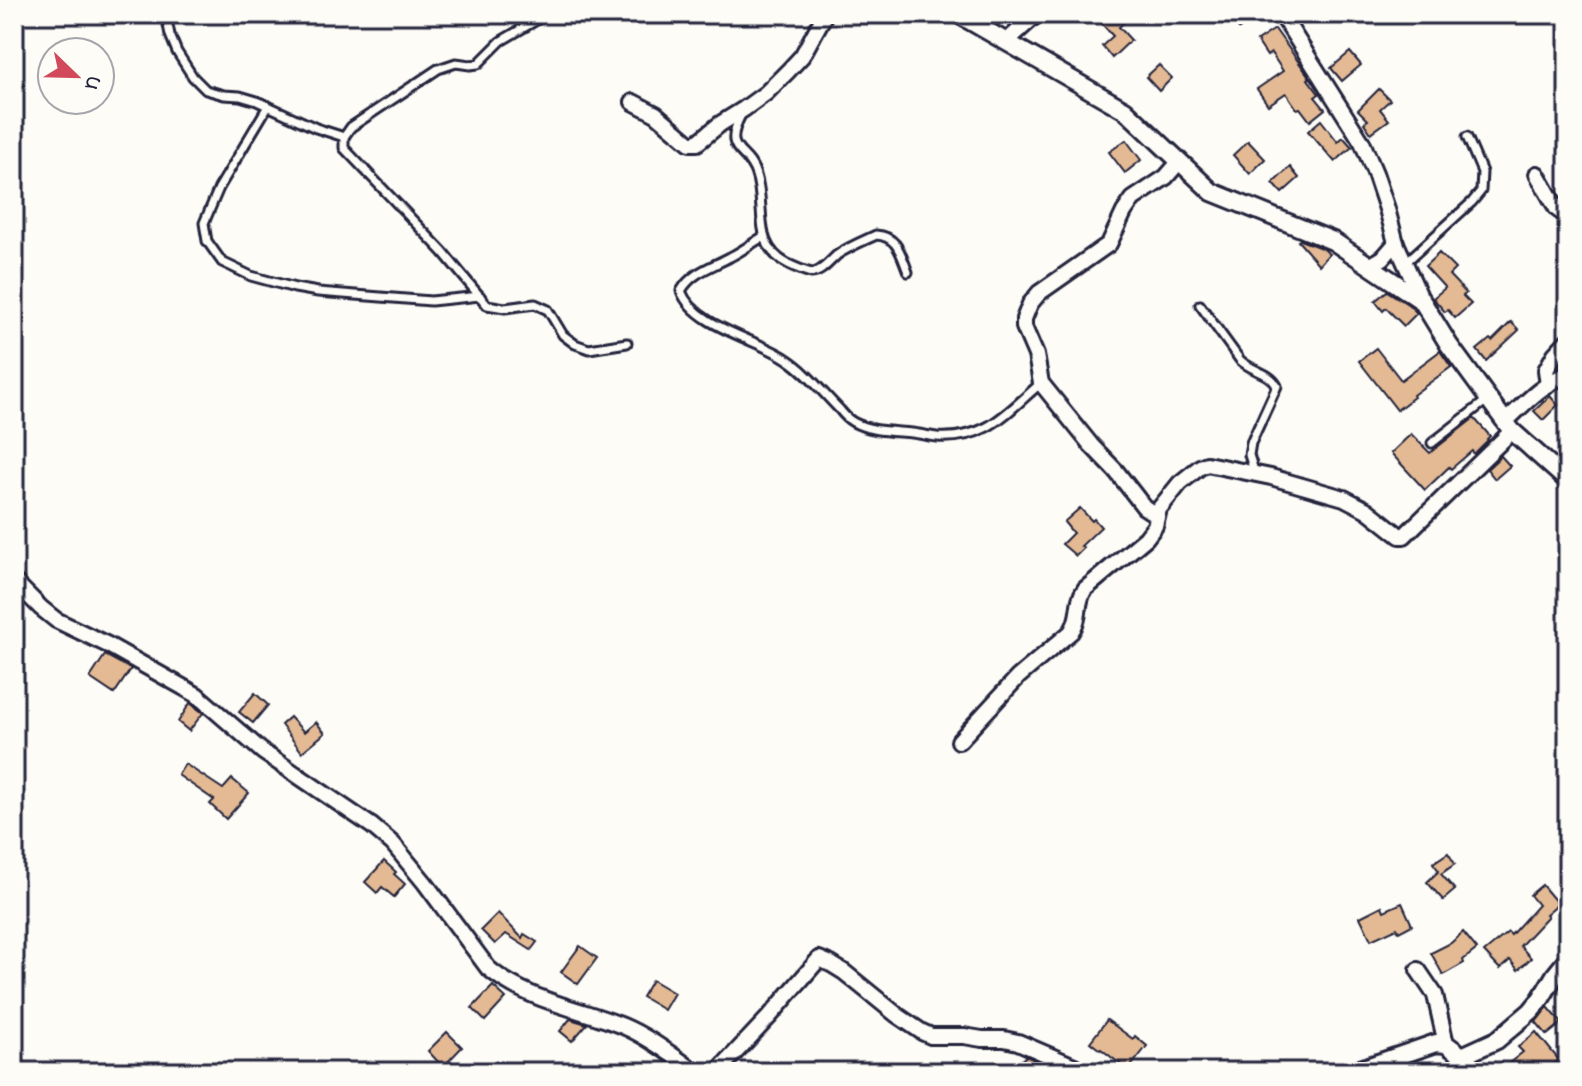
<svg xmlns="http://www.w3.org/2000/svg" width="1582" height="1086" viewBox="0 0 1582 1086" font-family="'Indie Flower',sans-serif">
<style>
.building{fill:#e3ba94;stroke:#22223b;stroke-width:2}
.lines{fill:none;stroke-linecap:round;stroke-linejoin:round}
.service-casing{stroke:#22223b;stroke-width:13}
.minor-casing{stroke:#22223b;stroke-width:20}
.tertiary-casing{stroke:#22223b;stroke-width:22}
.service{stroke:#fdfcf7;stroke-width:7}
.minor{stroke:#fdfcf7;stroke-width:14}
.tertiary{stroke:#fdfcf7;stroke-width:16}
</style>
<rect width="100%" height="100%" fill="#fdfcf7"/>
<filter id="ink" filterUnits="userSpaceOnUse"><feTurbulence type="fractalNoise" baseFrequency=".0125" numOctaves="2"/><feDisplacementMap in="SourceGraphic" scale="16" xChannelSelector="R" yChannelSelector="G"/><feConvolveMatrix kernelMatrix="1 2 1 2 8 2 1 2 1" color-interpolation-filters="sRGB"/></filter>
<g filter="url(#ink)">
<!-- building -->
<g class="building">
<path d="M1093,14H1133L1119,27L1131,40L1112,58L1102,46L1113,36Z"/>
<path d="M1226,14H1256L1239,29Z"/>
<path d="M1275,29L1310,78L1308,79L1319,94L1315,97L1325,109L1310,121L1300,108L1297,109L1286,93L1268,105L1257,89L1283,71L1271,53L1267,56L1257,41Z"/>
<path d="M1350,52L1361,65L1342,81L1331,68Z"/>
<path d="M1159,65L1172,78L1159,91L1146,77Z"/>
<path d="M1379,89L1390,100L1380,109L1389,120L1371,133L1364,123L1368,120L1358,110Z"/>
<path d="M1321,120L1338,142L1343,137L1352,147L1335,162L1308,131Z"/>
<path d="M1126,140L1141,160L1125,173L1109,152Z"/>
<path d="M1248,141L1265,159L1250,174L1233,155Z"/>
<path d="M1290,167L1299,178L1282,193L1273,183Z"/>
<path d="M1300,240L1324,249L1329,254L1319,265L1298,241Z"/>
<path d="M1439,253L1455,269L1449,275L1466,293L1463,296L1471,304L1455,318L1448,310L1445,312L1433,298L1445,288L1425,266Z"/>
<path d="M1387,291L1409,305L1417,313L1404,326L1386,308L1383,311L1375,301Z"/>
<path d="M1511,322L1519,330L1486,361L1477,350L1490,339L1492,341Z"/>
<path d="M1376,348L1401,380L1440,351L1451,367L1413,395L1414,397L1397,410L1359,361Z"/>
<path d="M1550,396L1558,405L1543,420L1534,411Z"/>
<path d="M1474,418L1490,436L1487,439L1488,440L1474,454L1472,451L1451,469L1449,467L1425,490L1391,453L1411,434L1430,453Z"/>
<path d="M1501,456L1510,466L1495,479L1487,469Z"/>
<path d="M1080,508L1092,521L1094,519L1101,527L1081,546L1084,548L1076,556L1062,544L1073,533L1064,522Z"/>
<path d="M105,655L131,669L114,694L90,678Z"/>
<path d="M255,693L268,705L253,723L239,712Z"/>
<path d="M190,703L203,713L189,731L178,722Z"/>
<path d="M290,717L304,732L316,722L325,733L302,752L281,725Z"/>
<path d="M185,764L223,789L232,779L249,793L226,819L210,804L214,800L178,775Z"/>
<path d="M1448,853L1455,864L1441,874L1455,890L1443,900L1427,882L1439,871L1433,863Z"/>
<path d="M384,861L396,872L394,874L405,884L394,897L382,887L377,893L365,882Z"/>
<path d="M1542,885L1558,904L1546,914L1548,916L1520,946L1531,958L1518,970L1510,960L1500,969L1484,952L1508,932L1511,935L1538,905L1530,895Z"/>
<path d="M1402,903L1412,925L1399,932L1397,928L1371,940L1360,917L1382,906L1384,911Z"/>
<path d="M498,913L522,938L524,934L537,942L531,950L506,934L495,944L481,930Z"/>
<path d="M1463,932L1477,949L1463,960L1464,963L1443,975L1431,953L1451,943Z"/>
<path d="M580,946L597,958L578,984L561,972Z"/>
<path d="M652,980L674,993L664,1010L642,997Z"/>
<path d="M493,986L506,998L485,1021L472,1008Z"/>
<path d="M1548,1007L1562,1023L1547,1035L1536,1022Z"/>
<path d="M570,1019L587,1024L572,1041L560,1031Z"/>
<path d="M1107,1020L1133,1039L1135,1036L1147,1046L1128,1070L1101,1049L1100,1050L1090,1042Z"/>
<path d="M447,1032L462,1047L443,1067L428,1051Z"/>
<path d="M1536,1032L1559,1060L1544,1072H1498L1523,1052L1518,1047Z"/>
<path d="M1026,1056L1041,1063L1048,1072H1009Z"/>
</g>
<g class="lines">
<defs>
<g id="service">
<path d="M164,14L167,20L170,35L177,52L193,77L206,90L224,95L240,96L257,101L316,128L344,137"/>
<path d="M547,14L501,41L478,64L470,65L456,63L438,69L351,127L344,137V148L443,252L487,305L505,308L535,304L548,310L563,335L575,344L589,349L627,343"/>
<path d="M268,106L219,188L204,223L207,241L222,262L251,276L295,288L318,292L431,301L480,296"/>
<path d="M741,115C721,154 748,147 756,175C767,208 751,245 788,264C795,267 805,272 812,273C821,273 830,261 837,255C848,247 863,241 876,235C898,236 901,255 908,272"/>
<path d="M764,236C753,243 742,251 730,257C712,267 692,272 681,291C695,327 758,339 787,359C807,372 822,392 840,410C843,414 848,419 853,422C871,432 893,431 912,433C920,434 929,436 937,437C987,440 1006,413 1041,383"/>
<path d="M1405,263L1472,202L1481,191L1482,172L1467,137"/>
<path d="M1200,305L1240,360C1251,371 1270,372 1277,386L1251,443L1249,455L1255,474"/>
<path d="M1432,443L1487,400"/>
</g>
<g id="minor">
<path d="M1281,14L1362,142L1375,173L1387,209L1396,243L1422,301"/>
<path d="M1007,41L1037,14"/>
<path d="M633,102L656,114L690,143H697L720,124L744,109L766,93L788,71L802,56L825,14"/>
<path d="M1537,174L1557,209L1568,217"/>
<path d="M1371,265L1383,258L1396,243"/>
<path d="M1548,385L1546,370L1555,354L1568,340"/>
<path d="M1505,422C1524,404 1543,383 1568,374"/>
<path d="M1156,515L1144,507L1116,471L1091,445L1041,383L1036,355L1024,327V319L1030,304L1039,293L1109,244L1124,212L1133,199L1166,177L1179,162"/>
<path d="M14,581L41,608L56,620L108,645L197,695L263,752L372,826L393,844L425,883L488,968C525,1000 578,1008 623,1026C649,1037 673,1056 696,1072"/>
<path d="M959,741L1018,677L1071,632C1082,616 1075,603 1085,589L1146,538L1155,526L1159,509L1180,483L1200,467L1207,464L1271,477L1344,498L1367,510L1400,536H1404L1512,431"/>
<path d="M1418,970L1435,995L1446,1044"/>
<path d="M1462,1056L1468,1072"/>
<path d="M717,1072L769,1017L819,959L831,964L844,972L897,1015L922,1032L931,1036H964L982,1039H1004L1018,1042L1074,1066L1082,1072"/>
</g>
<g id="tertiary">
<path d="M958,14L1125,110L1212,192L1333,241L1422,301L1449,345L1512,431L1568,481"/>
<path d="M1352,1072L1436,1043L1446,1044L1462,1056L1497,1040L1531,1011L1540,1000L1555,975L1568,959"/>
</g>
</defs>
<!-- service casing -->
<use href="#service" class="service-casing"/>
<!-- minor casing -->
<use href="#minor" class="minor-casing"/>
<!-- tertiary casing -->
<use href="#tertiary" class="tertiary-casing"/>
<!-- service -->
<use href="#service" class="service"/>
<!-- minor -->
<use href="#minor" class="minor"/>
<!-- tertiary -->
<use href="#tertiary" class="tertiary"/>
</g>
</g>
<!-- margin -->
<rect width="1582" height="1086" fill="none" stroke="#fdfcf7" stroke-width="48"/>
<rect x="24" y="24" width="1534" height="1038" fill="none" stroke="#22223b" stroke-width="3" filter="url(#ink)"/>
<!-- north arrow -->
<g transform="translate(76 76) rotate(113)"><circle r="38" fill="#fdfcf7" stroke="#a5a5ac" stroke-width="2"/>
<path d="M0-6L14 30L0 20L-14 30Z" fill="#d1495b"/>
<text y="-12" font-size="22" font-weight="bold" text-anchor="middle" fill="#22223b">U</text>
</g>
</svg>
